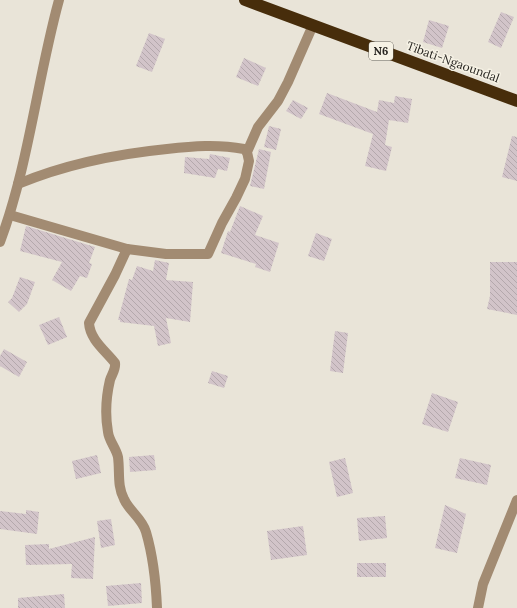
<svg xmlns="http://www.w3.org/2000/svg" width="517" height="608" viewBox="0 0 517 608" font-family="Lora,serif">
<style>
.building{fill:url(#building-back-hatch)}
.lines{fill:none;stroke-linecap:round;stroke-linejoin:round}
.minor{stroke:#a28b72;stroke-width:10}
.highway{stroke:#472d0b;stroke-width:12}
.labels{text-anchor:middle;stroke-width:3;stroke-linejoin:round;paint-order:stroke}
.shield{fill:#f6f2e5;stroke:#65625c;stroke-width:1}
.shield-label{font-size:11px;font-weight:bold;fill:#272521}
.street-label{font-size:12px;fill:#272521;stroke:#f6f2e5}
</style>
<defs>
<pattern id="building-back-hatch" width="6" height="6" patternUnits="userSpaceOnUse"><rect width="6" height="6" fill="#d2c4c9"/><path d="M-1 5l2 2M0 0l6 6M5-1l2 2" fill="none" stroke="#b4a8ac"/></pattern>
</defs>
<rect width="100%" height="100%" fill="#e9e4d8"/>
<!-- building -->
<g class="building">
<path d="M501,12L514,17L501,48L488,42Z"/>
<path d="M429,20L449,26L442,48L423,42Z"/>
<path d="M149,33L165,39L152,72L136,66Z"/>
<path d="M244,58L266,68L258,86L236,77Z"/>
<path d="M327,93L377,112L379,100L394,103L395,96L412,99L408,123L389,120L385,145L392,147L386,171L365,166L373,134L319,114Z"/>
<path d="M293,100L308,108L301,119L286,111Z"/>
<path d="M269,126L281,129L276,150L264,147Z"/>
<path d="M512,136L517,137V181L502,177Z"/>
<path d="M259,149L271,152L264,189L250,186Z"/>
<path d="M210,154L230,158L227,171L218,169L215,178L184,173L185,157L209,159Z"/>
<path d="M240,206L263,216L255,235L279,243L270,272L255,267L256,264L221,253L228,231L230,232Z"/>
<path d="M26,226L95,247L89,263L92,264L87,278L80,276L71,291L52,280L62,262L20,251Z"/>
<path d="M316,233L332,239L324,261L308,256Z"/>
<path d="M155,260L169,263L166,280L193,282L190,322L166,318L171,343L158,346L154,326L120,322V320H118L129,279L132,280L137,266L153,271Z"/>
<path d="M490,262H517V315L487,309L490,296Z"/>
<path d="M20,277L35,282L27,304L19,312L8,302L12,298Z"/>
<path d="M59,317L67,337L48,345L39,325Z"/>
<path d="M335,331L348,333L343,373L330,371Z"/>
<path d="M4,349L27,362L19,377L0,366V356Z"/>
<path d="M212,371L228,376L224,388L208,383Z"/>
<path d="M432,393L458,402L448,432L422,424Z"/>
<path d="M97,455L101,473L76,479L72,461Z"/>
<path d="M154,455L156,470L130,472L129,457Z"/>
<path d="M345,458L353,493L337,497L329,462Z"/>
<path d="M460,458L491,465L487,485L455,478Z"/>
<path d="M445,505L466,514L457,553L435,548Z"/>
<path d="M26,510L39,512L37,534L0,529V511L26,514Z"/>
<path d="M385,516L387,538L359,541L357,518Z"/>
<path d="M111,519L115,545L101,548L97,521Z"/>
<path d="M303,526L307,555L271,560L267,531Z"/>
<path d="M95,537L93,579L71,578L72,564L26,565L25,545L49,544V549Z"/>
<rect x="357" y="563" width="29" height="14"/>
<path d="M141,583L142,603L108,606L106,586Z"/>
<path d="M64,594L65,608H18V598Z"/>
</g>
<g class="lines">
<!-- minor -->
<g class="minor">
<path d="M18,184C66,164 116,154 167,149C193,146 218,144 244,149L247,152"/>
<path d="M10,215L127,249L166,254H208L222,223L236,198L245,179L249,161L247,152L258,127L278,101L288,82L313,25"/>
<path d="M0,242C29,164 37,80 59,0"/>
<path d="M127,249L115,275L89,323C90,340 106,351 115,363C116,369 112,374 110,380C106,397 105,415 108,432C109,441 116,448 118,457C120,472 117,486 124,499C129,511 142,518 146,532C153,556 156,583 157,608"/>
<path d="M478,608L483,584L517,500"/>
</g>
<!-- highway -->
<path class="highway" d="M245,0L517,101"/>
</g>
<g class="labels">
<!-- shield labels -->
<rect class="shield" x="369" y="42" width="24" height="18" rx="3"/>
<g class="shield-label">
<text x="381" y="55">N6</text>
</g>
<!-- street labels -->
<g class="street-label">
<text transform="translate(453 62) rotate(20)" y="4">Tibati-Ngaoundal</text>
</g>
</g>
</svg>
